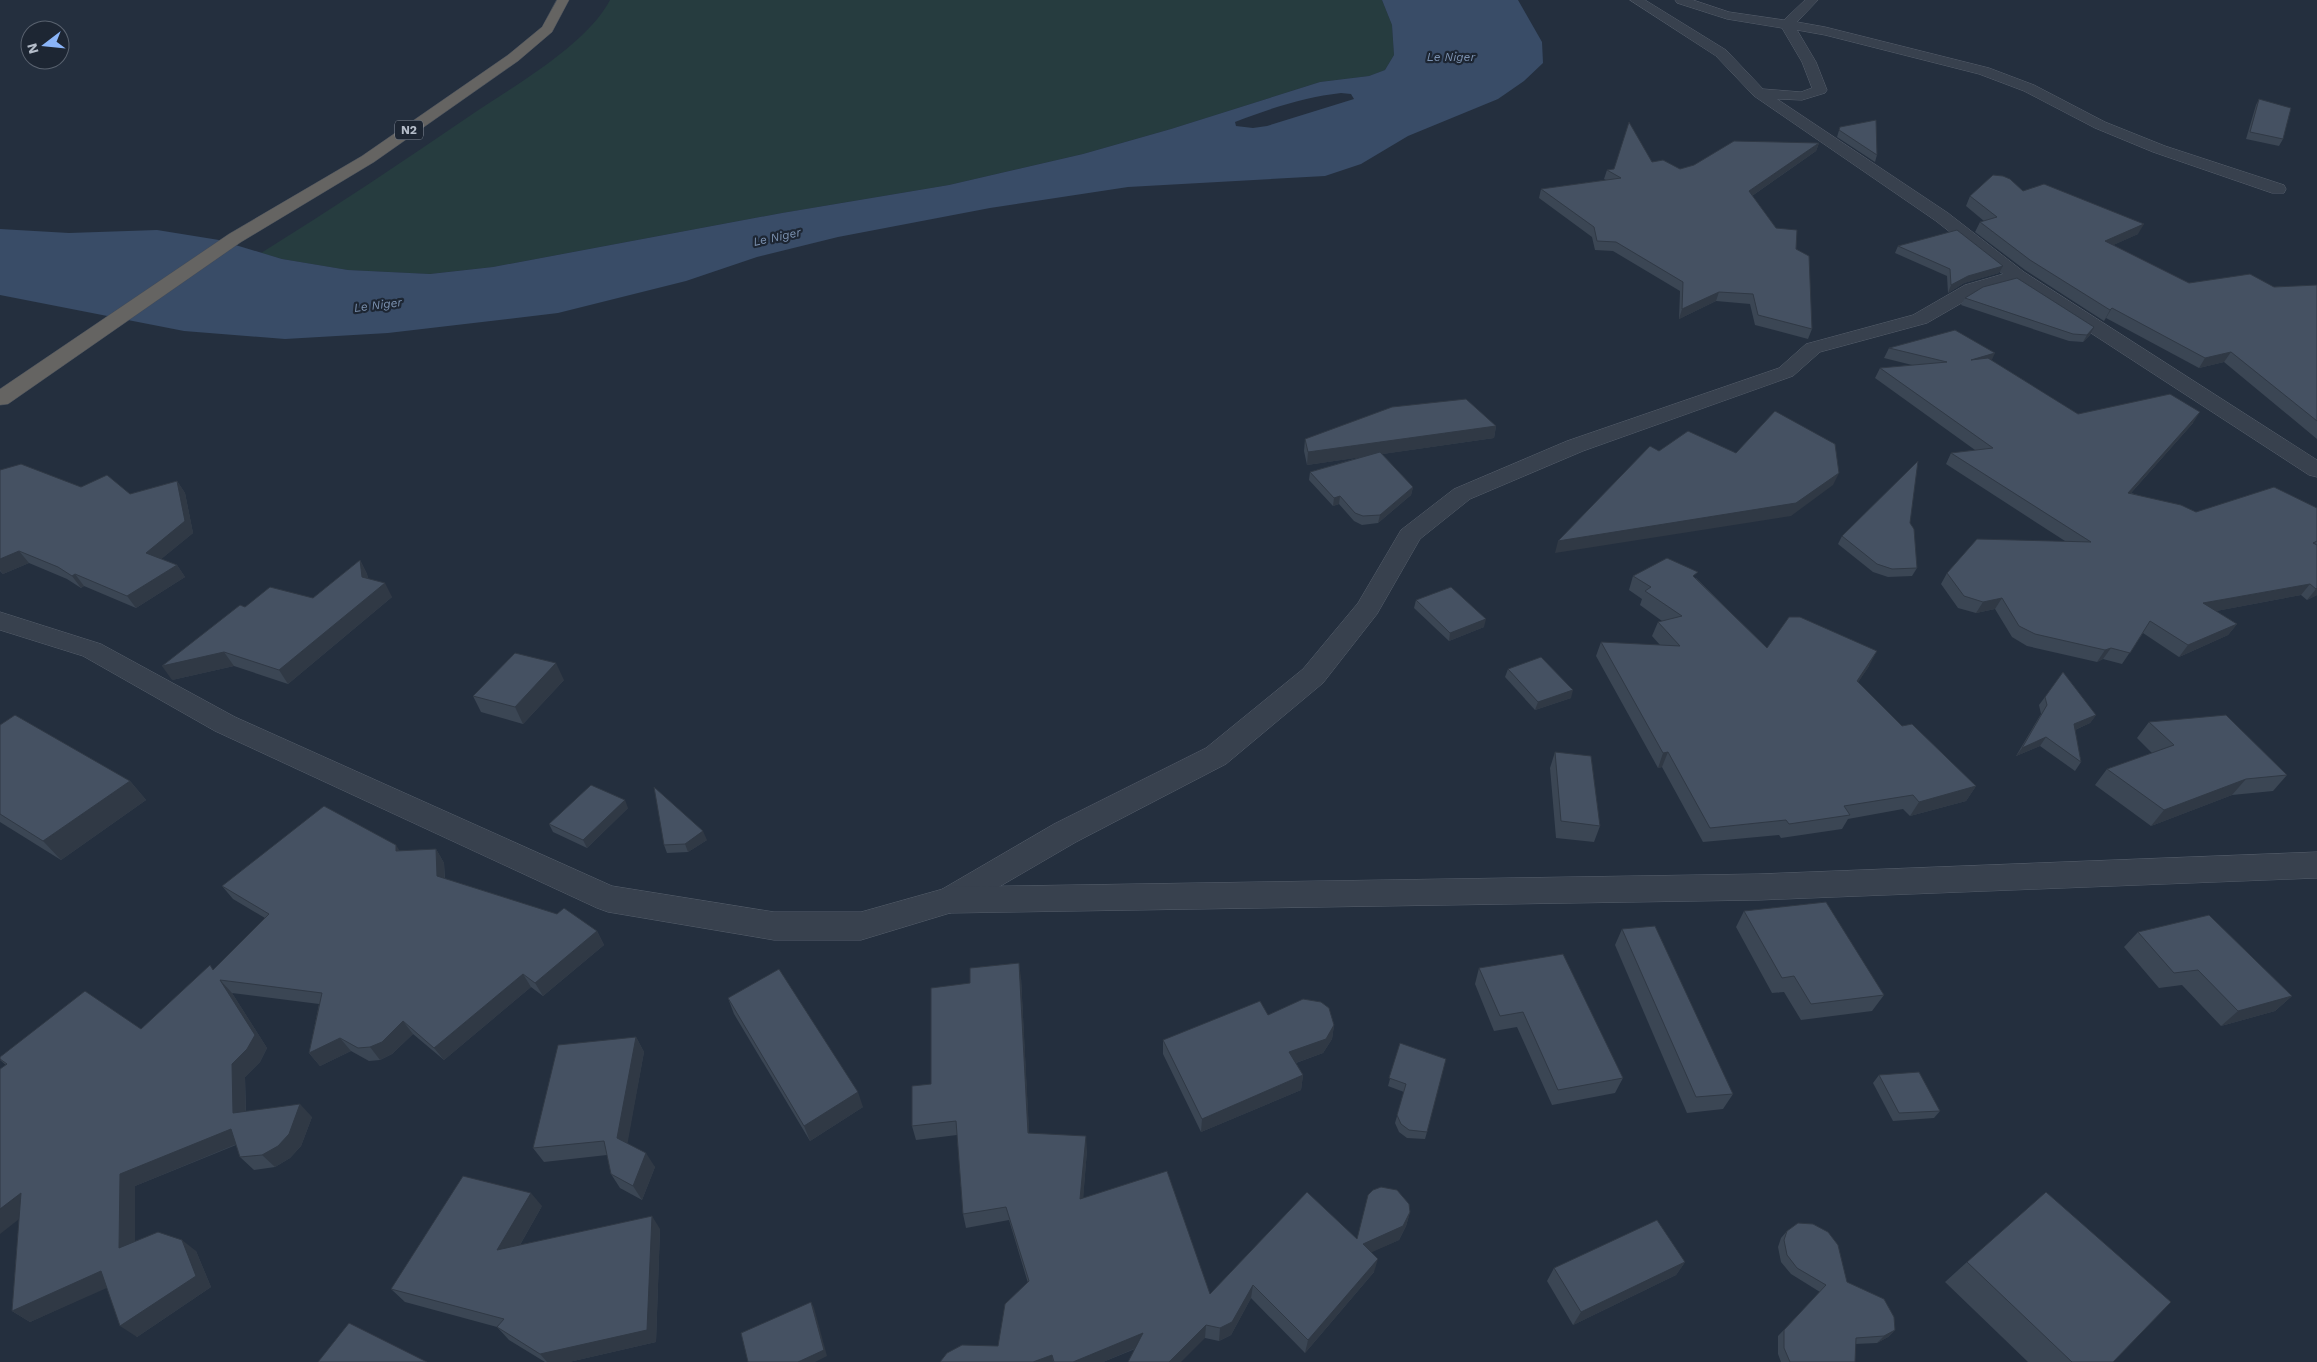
<svg xmlns="http://www.w3.org/2000/svg" width="2317" height="1362" viewBox="0 0 2317 1362" font-family="'Work Sans',sans-serif">
<style>
.green{fill:#263c3f}
.water{fill:#394c67;fill-rule:evenodd}
.lines{fill:none;stroke-linecap:round;stroke-linejoin:round}
.minor-casing{stroke:#565f6c;stroke-width:1}
.tertiary-casing{stroke:#565f6c;stroke-width:1}
.trunk-casing{stroke:#434c59;stroke-width:1}
.minor{fill:#38414e;fill-rule:evenodd}
.tertiary{fill:#38414e;fill-rule:evenodd}
.trunk{fill:#656462;fill-rule:evenodd}
.wall{fill:#3b4654}
.shaded-wall{fill:#303945}
.building{fill:#455162;stroke:#303945}
.labels{text-anchor:middle;stroke-width:4.5;stroke-linejoin:round;paint-order:stroke}
.far-water-label{font-size:12px;font-style:italic;fill:#7c92b1;stroke:#1d2633}
.shield{fill:#1d2633;stroke:#878f9c;stroke-width:1}
.shield-label{font-size:12px;font-weight:bold;fill:#b4bcc9}
</style>
<rect width="100%" height="100%" fill="#242f3e"/>
<!-- green -->
<path class="green" d="M610,0H1382L1392,25L1394,55L1385,70L1369,76L1320,82L1171,129L1083,154L949,185L782,213L493,267L430,274L348,270L282,259L261,253C333,208 404,161 474,113C516,85 587,44 610,0Z"/>
<!-- water -->
<path class="water" d="M1382,0H1518L1542,42L1543,63L1524,81L1498,99L1408,136L1361,164L1325,176L1128,187L990,208L838,237L757,257L686,281L558,313L388,333L285,339L184,331L0,295V229L69,233L157,230L219,240L282,259L348,270L430,274L493,267L782,213L949,185L1083,154L1171,129L1320,82L1369,76L1385,70L1394,55L1392,25ZM1341,93L1351,94L1354,99L1267,126L1253,128L1236,126L1235,122C1268,109 1305,97 1341,93Z"/>
<g class="lines">
<defs>
<path id="minor" d="M1630,0H1645L1726,50L1763,89L1801,92L1812,88L1802,62L1782,28L1727,19L1677,3L1675,0H1693L1729,12L1784,20L1805,0H1818L1797,22L1825,27L1989,68L2034,85L2105,122L2165,146L2284,185L2286,189L2284,193H2272L2153,152L2095,128L2024,91L1979,74L1825,35L1797,30L1816,62L1827,90L1825,93L1802,100L1777,99L1948,213L2024,272L2317,460V477L2309,475L2014,283L1979,293L1927,323L1820,352L1793,376L1583,451L1470,499L1420,539L1377,614L1323,683L1226,764L1076,842L961,909L950,913L939,909L934,900L939,891L1054,824L1206,748L1303,669L1358,603L1401,530L1454,489L1567,441L1779,368L1806,344L1913,315L1965,285L2003,274L1936,221L1754,96L1716,56Z"/>
<path id="tertiary" d="M0,612L101,644L235,717L612,886L774,912H861L950,887L1759,874L2317,852V878L1759,900L950,913L861,940H774L608,912L597,908L215,731L83,656L0,630Z"/>
<path id="trunk" d="M557,0H569L552,32L518,61L374,162L241,242L8,404L0,405V389L229,234L362,156L508,55L542,27Z"/>
</defs>
<!-- minor casing -->
<use href="#minor" class="minor-casing"/>
<!-- tertiary casing -->
<use href="#tertiary" class="tertiary-casing"/>
<!-- trunk casing -->
<use href="#trunk" class="trunk-casing"/>
<!-- minor -->
<use href="#minor" class="minor"/>
<!-- tertiary -->
<use href="#tertiary" class="tertiary"/>
<!-- trunk -->
<use href="#trunk" class="trunk"/>
</g>
<!-- wall -->
<g class="wall">
<path d="M2259,99L2283,139L2279,146L2246,139L2256,105Z"/>
<path d="M1840,127L1877,155L1875,162L1837,137Z"/>
<path d="M1819,143L1816,151L1752,196L1776,228L1796,249L1812,329L1808,339L1755,325L1750,304L1716,301L1679,319L1680,291L1613,251L1595,250L1592,237L1539,198L1541,189L1606,180L1604,179L1607,170L1652,162L1680,169Z"/>
<path d="M2023,191L2138,234L2113,245L2189,283L2274,287L2317,285V439L2224,362L2199,368L2106,318L2104,321L2025,270L1975,232L1980,222L1984,221L1966,206L1970,196Z"/>
<path d="M1898,246L1999,273L1964,283L1948,293L1947,276L1895,253Z"/>
<path d="M1965,298L2094,327L2090,335L2083,342L2069,341L1961,305Z"/>
<path d="M1889,348L1991,361L2078,414L2193,423L2131,493L2196,512L2317,508V595L2307,600L2301,595L2216,611L2237,624L2228,635L2179,657L2143,633L2122,664L2103,659L2097,662L2027,646L2012,637L1995,609L1976,613L1958,608L1941,584L1947,573L2065,541L1946,464L1951,453L1975,450L1875,378L1880,368L1912,365L1884,358Z"/>
<path d="M1496,426L1494,438L1382,454L1413,487L1411,495L1378,523L1362,525L1354,521L1339,504L1333,506L1309,480L1310,472L1361,457L1307,465L1304,451L1305,439Z"/>
<path d="M0,470L81,487L130,494L177,481L185,493L193,533L161,559L177,565L185,577L136,608L84,586L81,588L67,579L29,563L3,574L0,571Z"/>
<path d="M1910,523L1917,568L1912,576L1888,577L1873,572L1838,544L1842,536Z"/>
<path d="M360,560L367,574L368,579L392,597L288,684L234,666L172,680L245,607L313,598Z"/>
<path d="M1633,576L1696,578L1767,648L1869,666L1858,682L1902,726L1976,786L1966,801L1910,816L1903,809L1848,819L1842,829L1781,838L1779,835L1703,842L1662,767L1658,768L1596,656L1601,642L1660,645L1652,636L1658,622L1662,621L1640,605L1642,599L1629,590Z"/>
<path d="M1416,600L1484,627L1449,641L1414,608Z"/>
<path d="M1508,669L1571,698L1535,710L1505,677Z"/>
<path d="M564,680L523,724L481,712L473,696Z"/>
<path d="M2045,697L2096,715L2090,723L2075,730L2081,762L2075,771L2040,746L2016,756L2041,714L2039,705Z"/>
<path d="M2149,722L2287,775L2273,791L2232,795L2151,826L2095,785L2107,769L2152,753L2137,738Z"/>
<path d="M0,725L130,781L146,800L61,860L0,822Z"/>
<path d="M1555,752L1600,826L1594,842L1556,838L1550,768Z"/>
<path d="M628,808L587,848L553,832L549,824Z"/>
<path d="M707,840L688,852L667,853L664,845Z"/>
<path d="M436,849L444,863L445,879L597,931L604,945L543,996L531,987L444,1060L413,1034L392,1054L380,1060L369,1061L351,1051L320,1066L309,1053L319,1004L232,993L267,1048L260,1062L245,1077L246,1111L312,1117L301,1146L290,1158L275,1167L254,1170L240,1157L236,1145L135,1186V1241L196,1251L211,1287L137,1337L107,1287L30,1322L12,1311L19,1219L6,1065L0,1060L141,1029L214,969L265,918L233,899L222,886L400,851Z"/>
<path d="M1744,911L1884,995L1872,1011L1801,1020L1784,992L1772,993L1736,927Z"/>
<path d="M1622,929L1733,1094L1723,1109L1687,1113L1615,945Z"/>
<path d="M2138,932L2292,996L2275,1011L2221,1026L2182,985L2159,988L2124,947Z"/>
<path d="M1479,968L1623,1078L1615,1093L1552,1105L1517,1027L1494,1031L1475,984Z"/>
<path d="M1021,978L1029,1134L1087,1150L1083,1198L1210,1294L1357,1239L1410,1212L1406,1226L1399,1240L1371,1252L1374,1272L1305,1353L1251,1298L1231,1335L1219,1341L1205,1338L1135,1349L1103,1362H940L998,1346L1028,1283L1009,1220L966,1228L963,1214L957,1135L916,1140L912,1126Z"/>
<path d="M728,998L863,1107L810,1141L734,1014Z"/>
<path d="M1268,1015L1334,1025L1332,1039L1323,1053L1296,1063L1303,1075L1301,1090L1201,1132L1163,1054V1040Z"/>
<path d="M636,1037L644,1052L627,1143L655,1167L642,1200L620,1188L611,1174L607,1155L544,1162L533,1148Z"/>
<path d="M1400,1043L1427,1132L1425,1139L1407,1138L1399,1132L1395,1123L1404,1092L1388,1086Z"/>
<path d="M1879,1075L1940,1111L1934,1118L1893,1121L1873,1083Z"/>
<path d="M542,1206L520,1245L660,1229L656,1342L569,1362H545L509,1340L497,1327L405,1302L391,1289Z"/>
<path d="M1787,1231L1847,1282L1895,1330L1888,1337L1877,1343L1855,1344V1362H1781L1778,1354V1336L1820,1292L1791,1274L1781,1262L1778,1247L1781,1238Z"/>
<path d="M1685,1262L1676,1275L1573,1325L1547,1281L1554,1268Z"/>
<path d="M1967,1262L2113,1362H2028L1945,1282Z"/>
</g>
<!-- shaded-wall -->
<g class="shaded-wall">
<path d="M1819,143L1816,151L1746,200L1749,191Z"/>
<path d="M2144,224L2138,234L2100,251L2105,241Z"/>
<path d="M2003,266L1999,273L1964,283L1948,293L1951,285L1968,276Z"/>
<path d="M1719,292L1716,301L1679,319L1682,309Z"/>
<path d="M2112,308L2106,318L2104,321L2110,310Z"/>
<path d="M2094,327L2090,335L2083,342L2087,335Z"/>
<path d="M2231,352L2224,362L2199,368L2205,358Z"/>
<path d="M1995,353L1990,364L1971,360Z"/>
<path d="M2200,412L2193,423L2121,504L2128,493Z"/>
<path d="M1496,426L1494,438L1307,465L1308,452Z"/>
<path d="M1839,473L1833,485L1791,516L1555,553L1558,541Z"/>
<path d="M177,481L185,493L193,533L154,565L146,553Z"/>
<path d="M1413,487L1411,495L1378,523L1380,515Z"/>
<path d="M1340,496L1339,504L1333,506L1334,498Z"/>
<path d="M19,551L29,563L3,574L0,570V559Z"/>
<path d="M360,560L367,574L370,591L362,577Z"/>
<path d="M177,565L185,577L136,608L127,596Z"/>
<path d="M75,574L84,586L81,588L72,576Z"/>
<path d="M385,583L392,597L288,684L279,670Z"/>
<path d="M2310,584L2301,595L2195,615L2203,603Z"/>
<path d="M2317,588V595L2307,600L2316,589Z"/>
<path d="M2002,598L1995,609L1976,613L1983,602Z"/>
<path d="M1486,619L1484,627L1449,641L1450,633Z"/>
<path d="M2237,624L2228,635L2179,657L2188,645Z"/>
<path d="M2111,648L2103,659L2097,662L2105,650Z"/>
<path d="M1877,651L1869,666L1849,696L1857,681Z"/>
<path d="M224,652L234,666L172,680L162,666Z"/>
<path d="M556,663L564,680L523,724L515,707Z"/>
<path d="M1573,690L1571,698L1535,710L1538,702Z"/>
<path d="M2096,715L2090,723L2068,733L2074,724Z"/>
<path d="M2046,737L2040,746L2016,756L2022,748Z"/>
<path d="M1668,752L1662,767L1658,768L1663,753Z"/>
<path d="M2246,779L2232,795L2151,826L2164,810Z"/>
<path d="M130,781L146,800L61,860L43,841Z"/>
<path d="M1976,786L1966,801L1910,816L1919,802Z"/>
<path d="M625,800L628,808L587,848L583,840Z"/>
<path d="M703,831L707,840L688,852L685,844Z"/>
<path d="M396,845L405,859L396,851Z"/>
<path d="M436,849L444,863L445,890L437,876Z"/>
<path d="M597,931L604,945L543,996L535,983Z"/>
<path d="M1019,963L1021,978L1030,1148L1028,1133Z"/>
<path d="M523,974L531,987L444,1060L434,1048Z"/>
<path d="M220,980L232,993L267,1048L260,1062L245,1077L246,1125L233,1113Z"/>
<path d="M2292,996L2275,1011L2221,1026L2238,1011Z"/>
<path d="M403,1021L413,1034L392,1054L380,1060L370,1047Z"/>
<path d="M1334,1025L1332,1039L1323,1053L1287,1066L1289,1052Z"/>
<path d="M636,1037L644,1052L626,1152L617,1138Z"/>
<path d="M340,1038L351,1051L320,1066L309,1053Z"/>
<path d="M1303,1075L1301,1090L1201,1132L1202,1119Z"/>
<path d="M858,1092L863,1107L810,1141L804,1126Z"/>
<path d="M300,1104L312,1117L301,1146L290,1158L275,1167L262,1155Z"/>
<path d="M231,1129L244,1141L135,1186V1259L119,1248L120,1174Z"/>
<path d="M1086,1136L1087,1150L1082,1213L1080,1199Z"/>
<path d="M646,1153L655,1167L642,1200L633,1186Z"/>
<path d="M21,1193L37,1205L0,1234V1209Z"/>
<path d="M531,1193L542,1206L509,1264L497,1250Z"/>
<path d="M1410,1212L1406,1226L1399,1240L1359,1258L1363,1244Z"/>
<path d="M652,1216L660,1229L656,1342L569,1362H547L540,1354Z"/>
<path d="M182,1240L196,1251L211,1287L137,1337L120,1326Z"/>
<path d="M1378,1259L1374,1272L1305,1353L1308,1340Z"/>
<path d="M1685,1262L1676,1275L1573,1325L1581,1312Z"/>
<path d="M101,1271L118,1283L30,1322L12,1311Z"/>
<path d="M1253,1285L1251,1298L1231,1335L1219,1341L1220,1328Z"/>
<path d="M811,1302L814,1308L827,1356L815,1362H798Z"/>
<path d="M1206,1325L1205,1338L1181,1362H1169Z"/>
<path d="M1895,1330L1888,1337L1877,1343L1884,1336Z"/>
<path d="M1143,1333V1345L1103,1362H1073Z"/>
<path d="M1052,1355L1053,1362H1033Z"/>
</g>
<!-- building -->
<g class="building">
<path d="M2259,99L2291,108L2283,139L2250,132Z"/>
<path d="M1876,120L1877,155L1839,130L1840,127Z"/>
<path d="M1629,122L1652,162L1663,160L1680,169L1694,165L1734,141L1819,143L1749,191L1776,228L1797,230L1796,249L1809,256L1812,329L1758,315L1753,294L1719,292L1682,309L1683,282L1616,242L1597,241L1594,227L1541,189L1621,178L1607,170L1614,169Z"/>
<path d="M1993,175L2003,176L2010,179L2023,191L2044,184L2144,224L2105,241L2189,283L2250,274L2274,287L2317,285V421L2231,352L2205,358L2112,308L2110,310L2030,260L1980,222L1997,217L1970,196Z"/>
<path d="M1957,230L2003,266L1968,276L1951,285L1950,269L1898,246Z"/>
<path d="M2017,278L2094,327L2087,335L2073,334L1965,298L1983,287Z"/>
<path d="M1955,330L1995,353L1971,360L1988,358L2078,414L2170,394L2200,412L2128,493L2181,505L2196,512L2274,487L2317,508V541L2313,543L2317,545V588L2316,589L2310,584L2203,603L2237,624L2188,645L2150,621L2130,653L2111,648L2105,650L2035,634L2019,626L2002,598L1983,602L1964,596L1947,573L1977,539L2091,542L1951,453L1993,448L1880,368L1947,362L1889,348Z"/>
<path d="M1466,399L1496,426L1308,452L1305,439L1392,407Z"/>
<path d="M1775,411L1835,444L1839,473L1796,503L1558,541L1650,446L1659,451L1688,431L1736,453Z"/>
<path d="M1380,452L1413,487L1380,515L1363,516L1355,513L1340,496L1334,498L1310,472Z"/>
<path d="M1918,461L1910,523L1914,529L1917,568L1892,569L1877,564L1842,536Z"/>
<path d="M21,464L81,487L107,475L130,494L177,481L185,521L146,553L177,565L127,596L75,574L72,576L58,567L19,551L0,559V470Z"/>
<path d="M1667,558L1698,572L1693,576L1767,648L1789,617H1800L1877,651L1857,681L1902,726L1912,724L1976,786L1919,802L1913,795L1844,806L1850,815L1789,824L1786,820L1710,828L1668,752L1663,753L1601,642L1680,646L1658,622L1682,616L1645,591L1651,587L1633,576Z"/>
<path d="M360,560L362,577L385,583L279,670L224,652L162,666L240,605L245,607L270,587L313,598Z"/>
<path d="M1451,587L1486,619L1450,633L1416,600Z"/>
<path d="M515,653L556,663L515,707L473,696Z"/>
<path d="M1541,657L1573,690L1538,702L1508,669Z"/>
<path d="M2063,672L2096,715L2074,724L2081,762L2046,737L2022,748L2047,705L2045,697Z"/>
<path d="M15,715L130,781L43,841L0,814V725Z"/>
<path d="M2226,715L2287,775L2246,779L2164,810L2107,769L2174,745L2149,722Z"/>
<path d="M1555,752L1591,756L1600,826L1561,821Z"/>
<path d="M591,785L625,800L583,840L549,824Z"/>
<path d="M654,787L703,831L685,844L664,845Z"/>
<path d="M324,806L396,845V851L436,849L437,876L557,914L564,908L597,931L535,983L523,974L434,1048L403,1021L382,1042L370,1047L358,1048L340,1038L309,1053L322,993L220,980L255,1035L247,1049L232,1064L233,1113L300,1104L289,1134L278,1146L262,1155L240,1157L231,1129L120,1174L119,1248L158,1232L182,1240L196,1276L120,1326L101,1271L12,1311L21,1193L0,1209V1069L7,1064L0,1059V1057L85,991L141,1029L210,965L213,970L269,914L222,886Z"/>
<path d="M1826,902L1884,995L1811,1004L1794,976L1782,978L1744,911Z"/>
<path d="M2209,915L2292,996L2238,1011L2198,970L2174,973L2138,932Z"/>
<path d="M1655,926L1733,1094L1696,1097L1622,929Z"/>
<path d="M1563,954L1623,1078L1558,1090L1523,1012L1500,1016L1479,968Z"/>
<path d="M1019,963L1028,1133L1086,1136L1080,1199L1167,1171L1210,1294L1307,1192L1357,1239L1368,1195L1373,1190L1381,1187L1397,1190L1409,1204L1410,1212L1403,1226L1363,1244L1378,1259L1308,1340L1253,1285L1232,1322L1220,1328L1206,1325L1169,1362H1128L1143,1333L1073,1362H1054L1052,1355L1033,1362H940L947,1353L962,1345L998,1346L1005,1304L1029,1281L1006,1207L963,1214L956,1121L912,1126V1086L931,1084V988L970,983V968Z"/>
<path d="M779,969L858,1092L804,1126L728,998Z"/>
<path d="M1303,999L1321,1002L1329,1008L1334,1025L1326,1039L1289,1052L1303,1075L1202,1119L1163,1040L1260,1001L1268,1015Z"/>
<path d="M636,1037L617,1138L646,1153L633,1186L611,1174L604,1141L533,1148L558,1045Z"/>
<path d="M1400,1043L1446,1059L1427,1132L1409,1130L1401,1124L1397,1115L1406,1084L1389,1078Z"/>
<path d="M1919,1072L1940,1111L1899,1113L1879,1075Z"/>
<path d="M463,1176L531,1193L497,1250L652,1216L647,1330L540,1354L497,1327L504,1319L391,1289Z"/>
<path d="M2046,1192L2171,1302L2113,1362H2072L1967,1262Z"/>
<path d="M1657,1220L1685,1262L1581,1312L1554,1268Z"/>
<path d="M1798,1223L1813,1224L1828,1232L1838,1245L1847,1282L1884,1299L1894,1317L1895,1330L1884,1336L1856,1338L1855,1362H1790L1784,1348V1330L1826,1285L1797,1268L1787,1255L1784,1240L1787,1231Z"/>
<path d="M811,1302L824,1350L798,1362H748L741,1333Z"/>
<path d="M349,1323L427,1362H318Z"/>
</g>
<g class="labels">
<!-- far-water labels -->
<g class="far-water-label">
<text x="1451" y="61">Le Niger</text>
<text transform="translate(777 237) rotate(-12)" y="4">Le Niger</text>
<text transform="translate(378 305) rotate(-7)" y="4">Le Niger</text>
</g>
<!-- shield labels -->
<rect class="shield" x="395" y="120.5" width="28" height="19" rx="4"/>
<g class="shield-label">
<text x="409" y="134">N2</text>
</g>
</g>
<!-- north arrow -->
<g transform="translate(45 45) rotate(254)"><circle r="24" fill="#1d2633" stroke="#59626f"/>
<path d="M0-4L9 19L0 12L-9 19Z" fill="#8ab4f8"/>
<text y="-8" font-size="14" font-weight="bold" text-anchor="middle" fill="#b4bcc9">N</text>
</g>
</svg>
